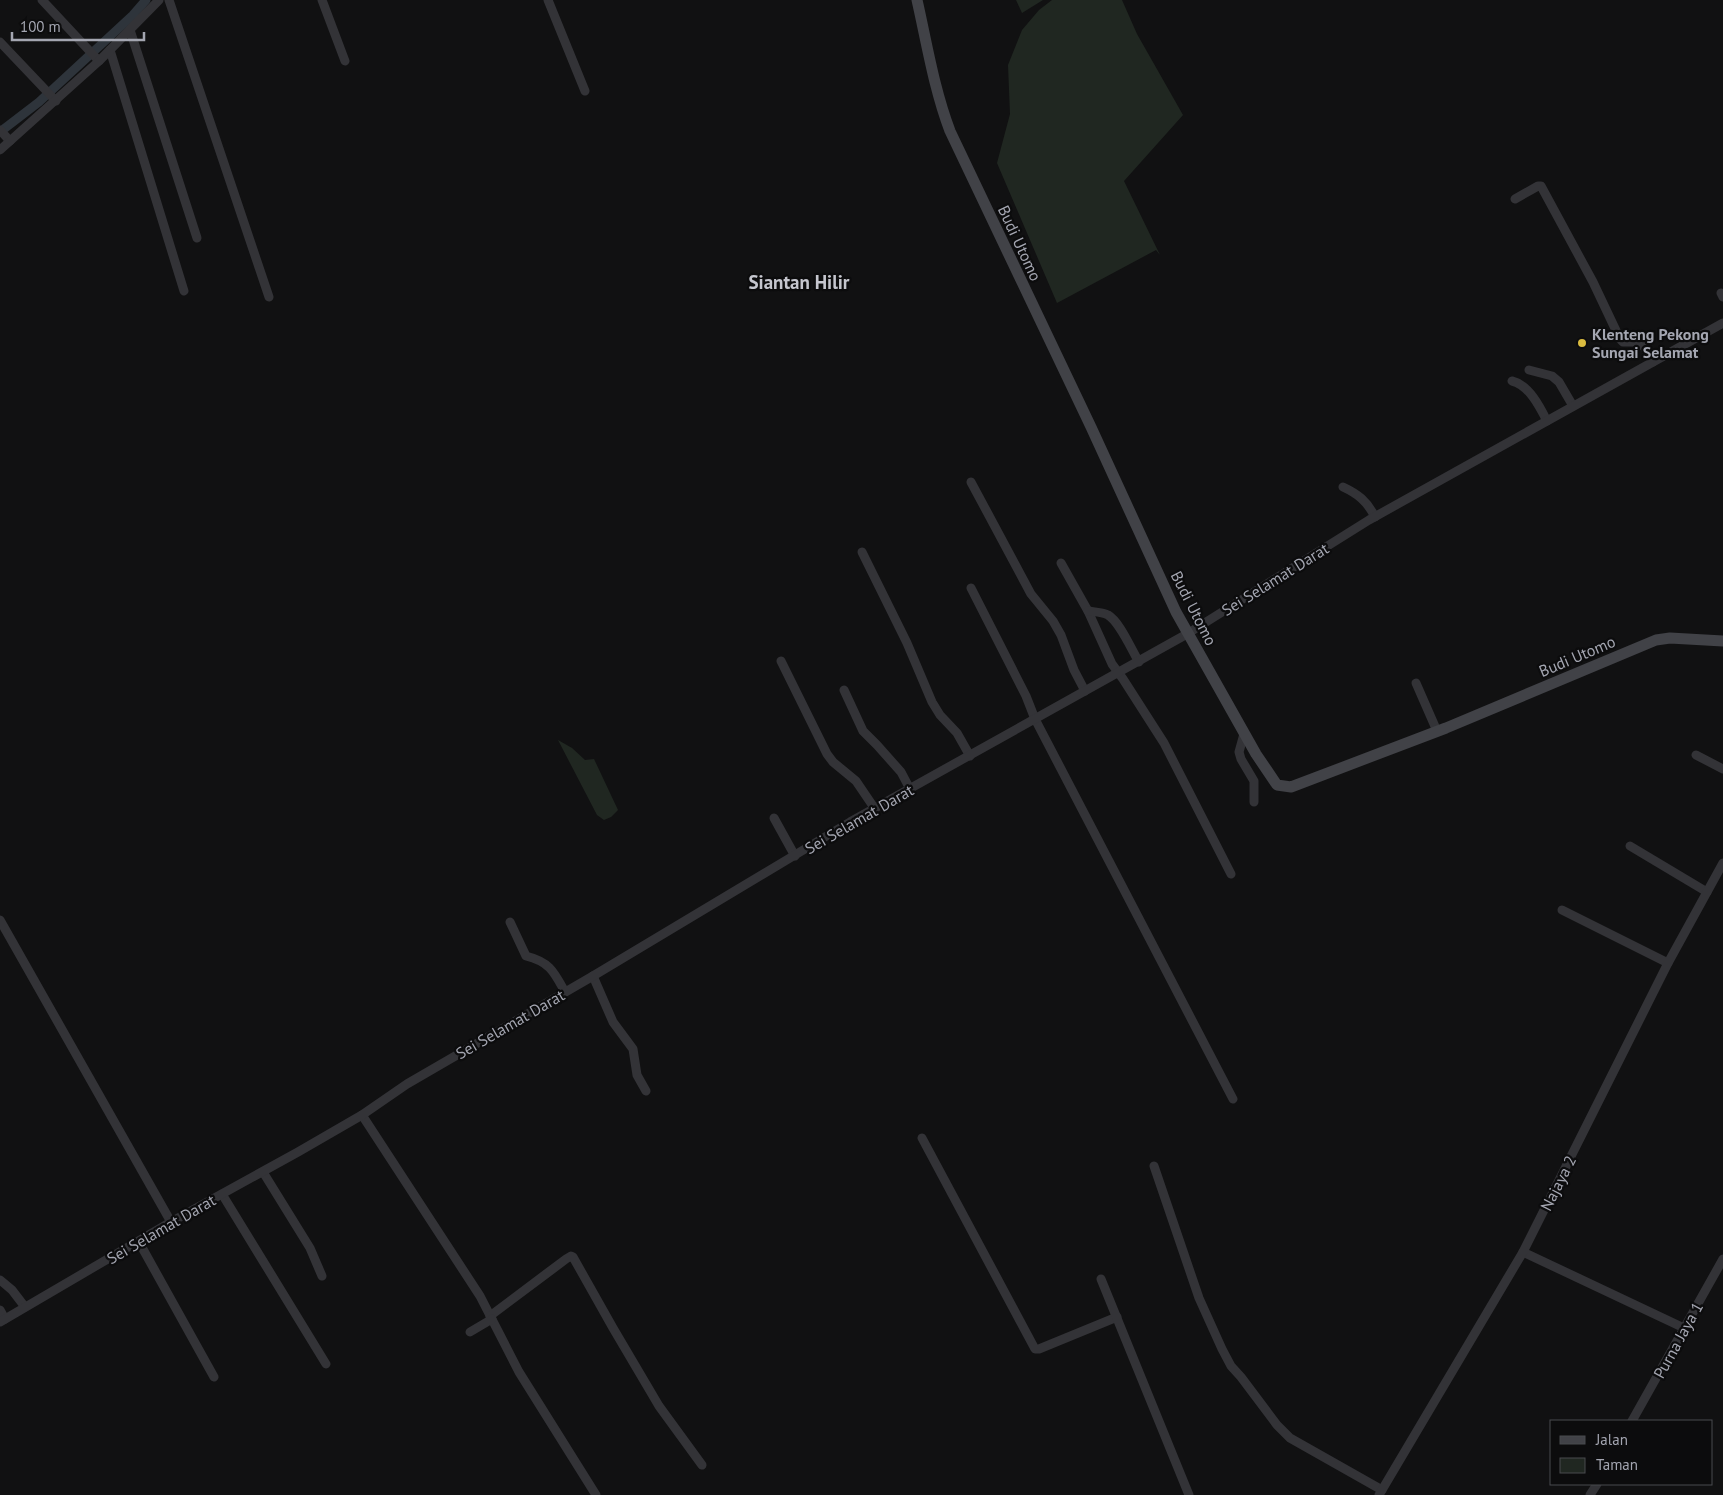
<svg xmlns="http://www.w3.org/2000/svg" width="1723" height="1495" viewBox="0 0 1723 1495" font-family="'PT Sans',sans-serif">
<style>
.green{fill:#202721}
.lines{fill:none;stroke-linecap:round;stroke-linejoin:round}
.canal{stroke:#2e343b;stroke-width:9}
.street{stroke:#333337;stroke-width:9}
.secondary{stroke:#414247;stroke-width:11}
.poi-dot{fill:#dbbc40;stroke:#0c0c0d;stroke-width:2}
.labels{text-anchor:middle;stroke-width:4.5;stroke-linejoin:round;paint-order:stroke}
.street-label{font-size:16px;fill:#a4a6b1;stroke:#0c0c0d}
.poi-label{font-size:16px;font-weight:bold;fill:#a4a6b1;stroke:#0c0c0d;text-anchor:start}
.quarter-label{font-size:19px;font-weight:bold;fill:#c5c6ce;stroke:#0c0c0d}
</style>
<rect width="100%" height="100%" fill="#111112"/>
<!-- green -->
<g class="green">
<path d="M1016,0H1043L1022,13Z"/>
<path d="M1052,0H1122L1137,34L1183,115L1124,181L1160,255L1156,250L1057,303L997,163L1010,114L1008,65L1022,30L1039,10Z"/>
<path d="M558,740L572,748L585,760L594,759L618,810L611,817L604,820L597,815Z"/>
</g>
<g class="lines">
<!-- canal -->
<path class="canal" d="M0,132L39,102L133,15L146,0"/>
<!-- street -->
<g class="street">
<path d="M42,0L99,61"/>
<path d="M169,0L269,297"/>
<path d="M322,0L345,61"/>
<path d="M548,0L585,91"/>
<path d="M130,30L197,238"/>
<path d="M0,42L56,101"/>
<path d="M110,50L184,291"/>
<path d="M0,130L10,141"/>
<path d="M0,150L99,61L159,0"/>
<path d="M1515,199L1538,186H1541L1593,282L1620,339L1623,342H1641L1653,362"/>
<path d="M1721,293L1723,297"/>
<path d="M1529,370L1552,376L1559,382L1573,406"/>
<path d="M1512,381C1529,385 1540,407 1547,421"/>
<path d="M971,482L1031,594L1053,621L1061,635L1074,670L1085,691"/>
<path d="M1343,487C1358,494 1367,501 1375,517"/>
<path d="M862,552L907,643L932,702L940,715L957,733L970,756"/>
<path d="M1061,563L1088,611L1112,664L1123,679L1164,743L1231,874"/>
<path d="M971,588L1026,696L1035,719L1233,1099"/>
<path d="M1088,611C1095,612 1102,612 1108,615C1120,622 1131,649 1139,662"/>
<path d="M781,661L827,754L833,762L856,781L875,809"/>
<path d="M1416,683L1437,731"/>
<path d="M844,690L863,731L877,745L901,772L910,789"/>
<path d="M1244,734L1239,752L1241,759L1254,781V802"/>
<path d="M1696,755L1723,769"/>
<path d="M774,818L795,856"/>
<path d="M1630,846L1707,892"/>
<path d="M1562,910L1668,963"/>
<path d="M0,920L171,1222"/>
<path d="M510,922L526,956C550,962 554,972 565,992"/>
<path d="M593,976L613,1022L633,1049L637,1075L646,1091"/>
<path d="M362,1115L480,1296L519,1372L596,1495"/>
<path d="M922,1138L1035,1349H1039L1117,1317"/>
<path d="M1154,1166L1199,1298L1222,1349L1231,1366L1241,1377L1277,1425L1290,1438L1382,1490"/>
<path d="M263,1172L310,1248L322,1276"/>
<path d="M222,1194L326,1364"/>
<path d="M139,1242L214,1377"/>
<path d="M1523,1252L1684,1328"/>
<path d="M1101,1279L1189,1495"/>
<path d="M0,1280L12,1290L25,1307"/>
<path d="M0,1310L5,1319"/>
<path d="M490,1316L566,1259L571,1256L573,1257L613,1328L659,1406L702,1465"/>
<path d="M0,1322L171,1222L298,1152L362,1115L407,1084L593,976L850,822L1187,634L1369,520L1723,323"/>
<path d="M470,1332L492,1319"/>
<path d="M1632,1421L1723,1259"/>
<path d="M1379,1495L1523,1252L1668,963L1723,863"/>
<path d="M1590,1495L1597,1484"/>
</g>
<!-- secondary -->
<path class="secondary" d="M917,0C927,44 934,89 950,131L1091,427L1176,612L1256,754L1277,785L1291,787L1446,728L1656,640L1670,638L1723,641"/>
</g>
<!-- markers -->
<circle class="poi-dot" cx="1582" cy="343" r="5"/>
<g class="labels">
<!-- street labels -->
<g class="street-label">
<text transform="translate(1020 243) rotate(65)" y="6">Budi Utomo</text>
<text transform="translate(1275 579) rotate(-32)" y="6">Sei Selamat Darat</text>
<text transform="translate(1194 608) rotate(63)" y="6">Budi Utomo</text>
<text transform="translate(1577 656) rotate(-23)" y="6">Budi Utomo</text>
<text transform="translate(859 819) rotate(-30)" y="6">Sei Selamat Darat</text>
<text transform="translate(510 1024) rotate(-30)" y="6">Sei Selamat Darat</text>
<text transform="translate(1558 1183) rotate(-63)" y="6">Najaya 2</text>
<text transform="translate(161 1229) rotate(-30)" y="6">Sei Selamat Darat</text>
<text transform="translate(1678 1340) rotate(-61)" y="6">Purna Jaya 1</text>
</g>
<!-- poi labels -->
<g class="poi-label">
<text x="1592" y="340">Klenteng Pekong<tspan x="1592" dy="18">Sungai Selamat</tspan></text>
</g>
<!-- quarter labels -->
<g class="quarter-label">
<text x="799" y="289">Siantan Hilir</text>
</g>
</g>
<!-- legend -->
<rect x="1550" y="1420" width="162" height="65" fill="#0c0c0d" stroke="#494a4f"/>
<rect x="1560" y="1436" width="25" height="8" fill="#414247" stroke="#494a4f"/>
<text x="1596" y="1445" font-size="15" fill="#a4a6b1">Jalan</text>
<rect x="1560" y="1458" width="25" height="15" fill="#202721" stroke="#494a4f"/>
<text x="1596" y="1470" font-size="15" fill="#a4a6b1">Taman</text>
<!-- scale -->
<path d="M12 32v8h132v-8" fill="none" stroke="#a4a6b1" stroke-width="2.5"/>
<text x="20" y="32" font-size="15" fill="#a4a6b1" stroke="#0c0c0d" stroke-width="4" paint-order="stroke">100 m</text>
</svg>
